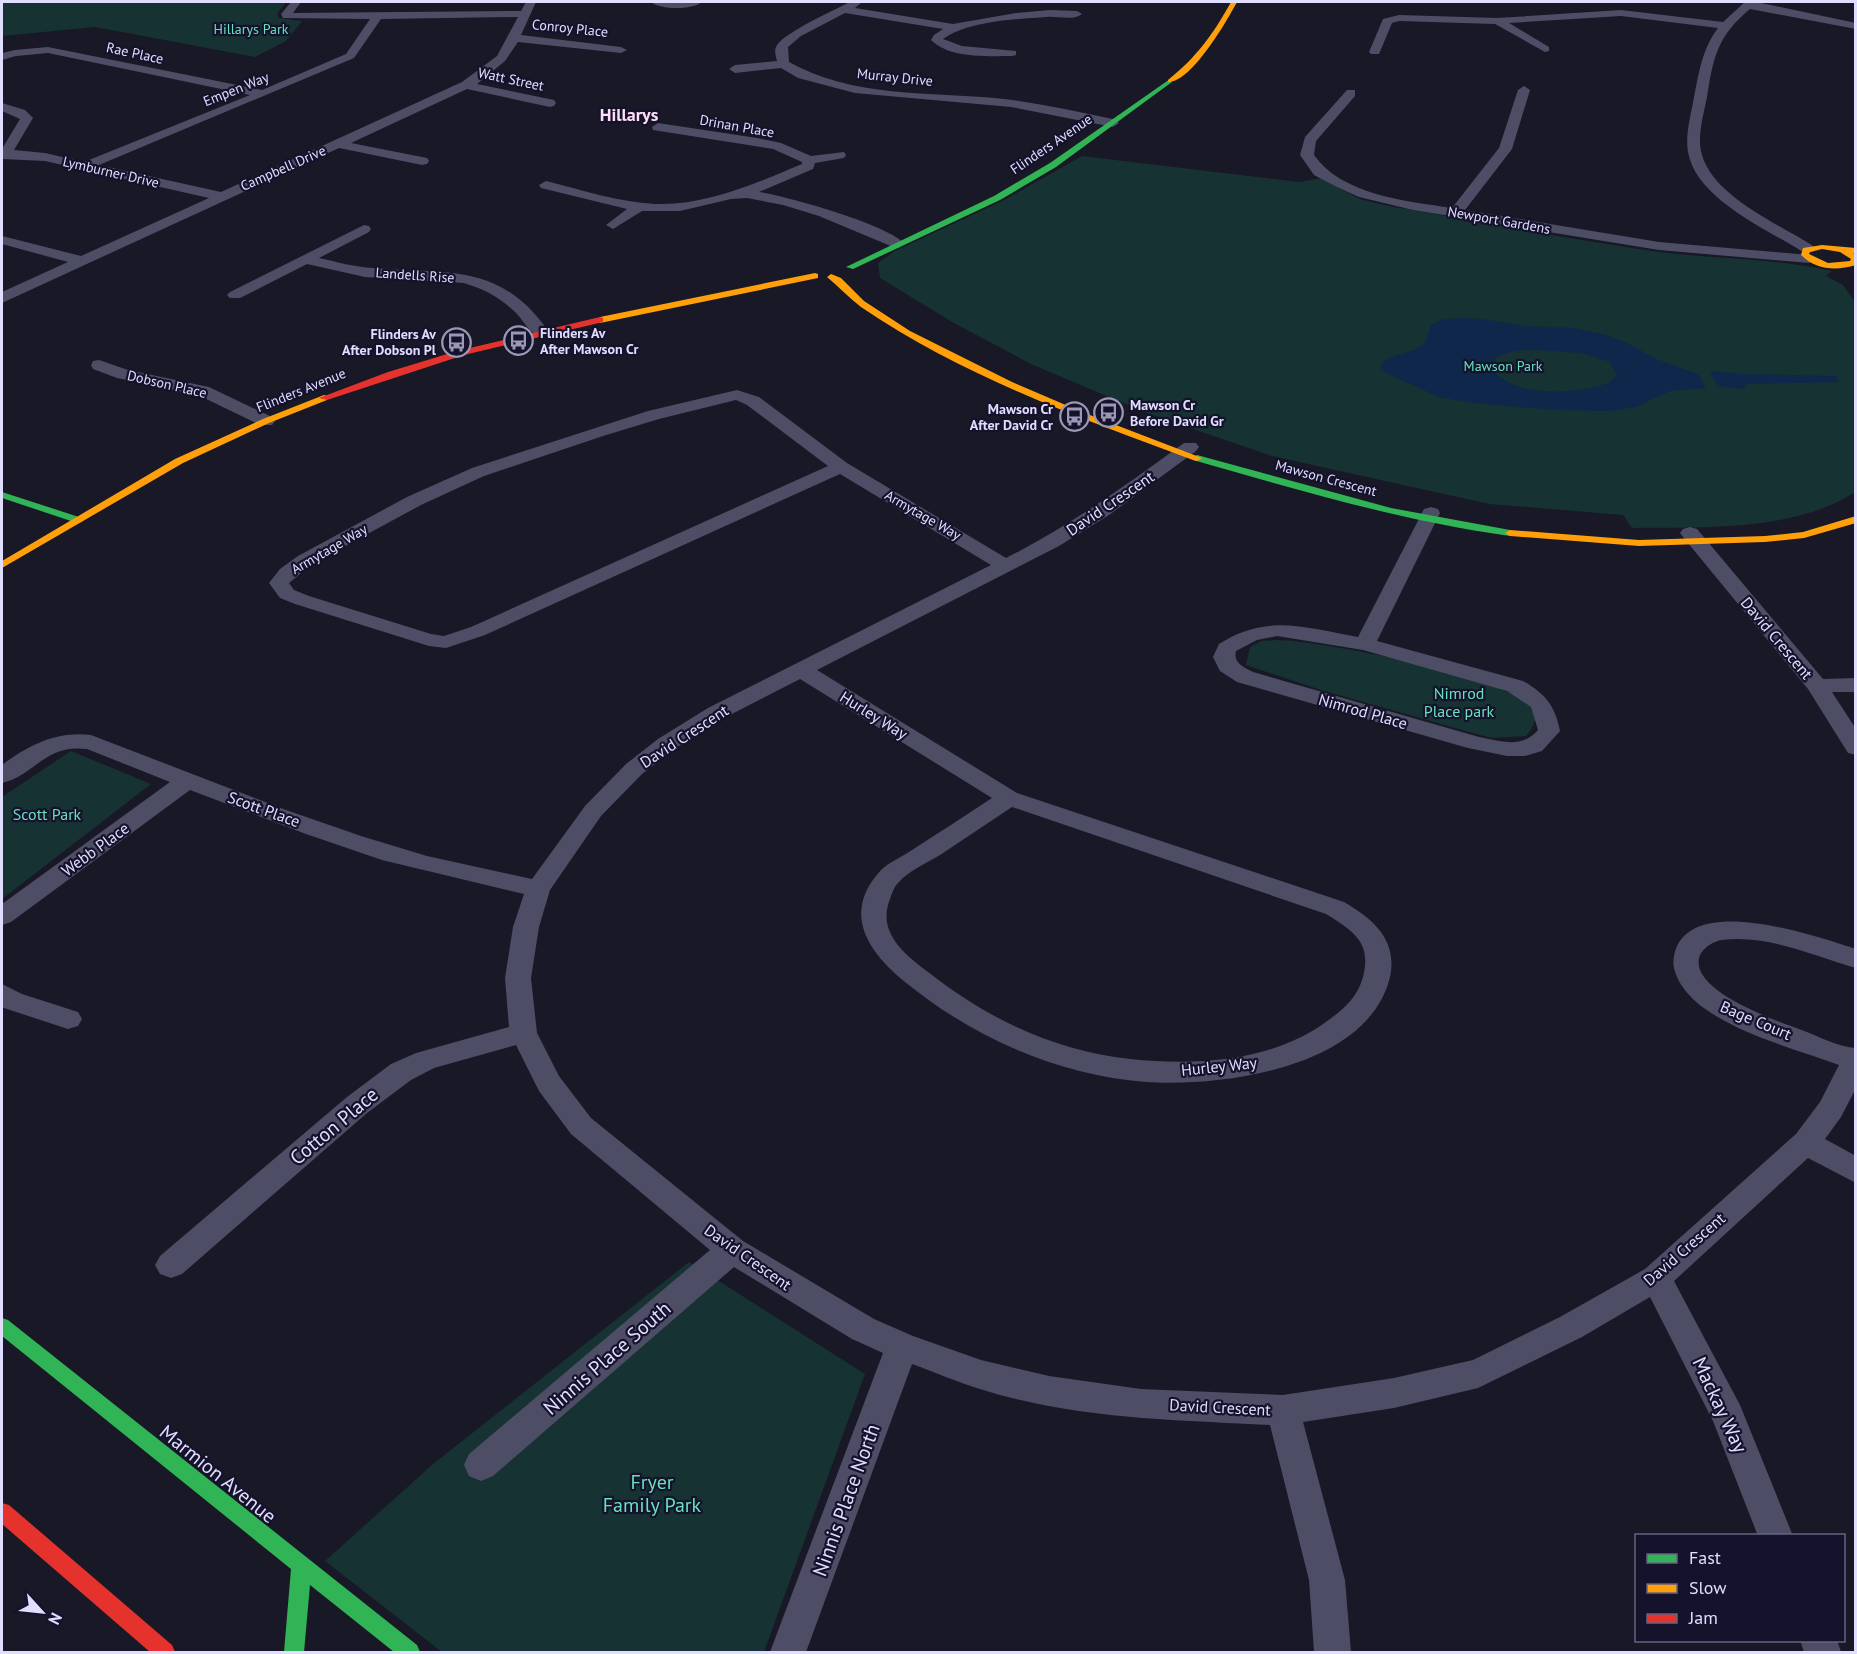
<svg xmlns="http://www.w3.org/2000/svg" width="1857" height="1654" viewBox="0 0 1857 1654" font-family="'PT Sans',sans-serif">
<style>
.green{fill:#163232}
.water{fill:#0e274b;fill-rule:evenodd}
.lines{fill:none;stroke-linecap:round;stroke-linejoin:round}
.street{fill:#4d4d66;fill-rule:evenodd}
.fast{fill:#30b455;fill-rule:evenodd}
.slow{fill:#ff9f0a;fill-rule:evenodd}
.jam{fill:#e5322d;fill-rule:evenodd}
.labels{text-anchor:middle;stroke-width:4.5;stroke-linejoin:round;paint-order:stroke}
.far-street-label{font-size:14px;fill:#e0ddff;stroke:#15122c}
.far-park-label{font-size:14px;fill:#67e1be;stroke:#15122c}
.far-poi-label{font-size:14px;font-weight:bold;fill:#e0ddff;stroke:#15122c;text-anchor:start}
.street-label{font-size:16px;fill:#e0ddff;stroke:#15122c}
.park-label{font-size:16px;fill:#67e1be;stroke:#15122c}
.far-district-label{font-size:18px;font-weight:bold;fill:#ffdff4;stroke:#15122c}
.near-street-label{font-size:20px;fill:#e0ddff;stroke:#15122c}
.near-park-label{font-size:20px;fill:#67e1be;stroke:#15122c}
</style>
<rect width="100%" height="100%" fill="#191826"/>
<!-- green -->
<g class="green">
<path d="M2,2H286L277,14L279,18L302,21L286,41L255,57L95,27L2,36Z"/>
<path d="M1082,156L1299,182L1321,178L1360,199L1384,205C1476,221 1567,239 1659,252C1717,259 1775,258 1832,271L1826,276L1843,285L1855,302V492C1794,532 1703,527 1632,528L1623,515L1489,504L1272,456L1152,415L1033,365L952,322L880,278L878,263L895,251L1004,200Z"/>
<path d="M1278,640C1322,641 1501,676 1530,705C1532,708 1534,714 1536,717L1532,728L1526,736L1492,738L1469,732L1321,690L1246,665L1250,647L1261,641Z"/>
<path d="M71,751L151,784L2,899V797Z"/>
<path d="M689,1262L865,1374L764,1652H442L325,1561L433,1464Z"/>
</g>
<!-- water -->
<g class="water">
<path d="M1457,318L1482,319L1524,326L1574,328L1606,335L1625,342L1656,359L1698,374L1706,388L1670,391L1636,407L1610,411L1554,410L1473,403L1439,397L1386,373L1380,366C1398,345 1426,361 1430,326L1441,320ZM1538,350L1581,353L1610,362L1617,375C1611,384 1599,386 1589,388C1568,392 1545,393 1524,388C1512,385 1474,369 1501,355C1512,350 1526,350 1538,350Z"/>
<path d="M1717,371L1741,374L1836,376L1839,382L1747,384L1742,389L1719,386L1710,373Z"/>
</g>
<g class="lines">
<!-- street -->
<g class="street">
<path d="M291,2H301L293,13L521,11L526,2H536L521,35L621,47L627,50L621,53L518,42L505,61L477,84L554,100L556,103L554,106L550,107L467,89L351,143L427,158L429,161L427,164L422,165L339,148L2,303V292L68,262L2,244V236L81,256L209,198L45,161L2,159V149L20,119L2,111V103L25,110L33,118L14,150L45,153L84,162L250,95L48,53L16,56L2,60V53L15,50L48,47L262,90L346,54L370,19L283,18L281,14ZM518,17L497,56L462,82L221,192L99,165L354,58L381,19Z"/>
<path d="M651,2H702C692,10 661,10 651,2Z"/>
<path d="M850,2H862L855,8L953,24L1016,13L1050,10L1077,11L1082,14C1074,21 1057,16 1047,17C1016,19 968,21 943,39L962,46L1016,51V55L1012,56C988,56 950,59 931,40L934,35L943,29L845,13L801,36L788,47L789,62C851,97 926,92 995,98C1035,102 1074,111 1113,119L1119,123L1113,127L1011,107L855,93L798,78L781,68L735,73L729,69L735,65L777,61C776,57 774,51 776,47C781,34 836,9 850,2Z"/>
<path d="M1745,2H1756L1856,23V29L1750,9C1720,34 1714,53 1708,91C1705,111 1696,135 1702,155C1714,197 1779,224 1813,246L1815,249L1813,252H1803C1767,229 1696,199 1688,152C1685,134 1691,115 1694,97C1699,73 1702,49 1718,28L1621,16L1509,23L1549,47V51L1545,52L1495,24L1399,21L1392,23L1379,54H1371L1369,52L1383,19L1399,15L1497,18L1621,10L1723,22Z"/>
<path d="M1524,86L1530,90L1512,149L1465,210L1659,242L1809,255L1816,259L1809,263L1659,250L1413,210L1359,197L1335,186L1314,175L1300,155L1305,137L1347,90H1355V96L1316,141L1314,155C1342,195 1406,201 1452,208L1499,148L1518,90Z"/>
<path d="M658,123L757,138L781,143L811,156L844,152L846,155L844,158L815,163L813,169L759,192C787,196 889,225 905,244L898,248L893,247L819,216L783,205L747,198L731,199L680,211H642L613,229L606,225L627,209L541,188L539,185L546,181C582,190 618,202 655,204C705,206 757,183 802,164V162L773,149L653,130L652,127Z"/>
<path d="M364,225L369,226L371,229L369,232L319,258C337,262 355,267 373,268C448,275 499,261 549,332L541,337C529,334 523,319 514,311C499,297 484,289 464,283L365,277L307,264L240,298H230L227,295L230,292Z"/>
<path d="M99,360L128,370L209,387L272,417L275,421L272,425H260L198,395L117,378L93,369L91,365L93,361Z"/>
<path d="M737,390L759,397L847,463L1006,558C1070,526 1126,485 1184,443H1196L1199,447L1196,451L1109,515L1059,546L817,670L1017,793L1344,902C1373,919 1398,940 1390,977C1368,1068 1223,1087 1146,1082C1057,1075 974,1038 905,982C868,952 841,913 881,870C889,862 902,857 912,850C938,833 965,816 992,798L800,679L724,718L674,749L642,774L601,816L550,890L539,927L531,978L537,1033L559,1076L591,1118L743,1241L874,1319L913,1336L981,1360L1049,1376L1141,1389L1283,1395L1394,1378L1473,1360L1560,1317L1645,1269L1796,1134L1820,1102L1839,1065C1793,1048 1740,1035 1701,1006C1687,995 1670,975 1674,956C1687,890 1817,937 1856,949V968C1814,956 1767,934 1722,940C1714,941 1704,947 1700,955C1686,990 1777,1021 1799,1029C1816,1035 1838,1047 1856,1048V1088L1841,1117L1825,1139L1856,1156V1183L1808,1158L1674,1281L1740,1405L1793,1536H1758L1713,1421L1650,1297L1582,1337L1478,1388L1394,1408L1303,1422L1345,1580L1351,1652H1314L1309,1580L1270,1425C1173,1420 1074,1419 980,1389C957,1382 934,1372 912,1364L806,1652H770L883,1353L852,1339L734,1267L493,1476L481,1481L469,1476L464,1465L469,1454L710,1250L571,1134L539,1091L516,1045L434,1068L411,1080L367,1113L182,1274L171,1278L160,1274L155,1265L160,1256L347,1097L391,1064L416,1053L509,1027L505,978L513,927L524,894L382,860L306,834L190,790L11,922L2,925V904L170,782L87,749C44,744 36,775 2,783V765C29,745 56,731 91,735L286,810L361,836L427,856L532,879L585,806L626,764L658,739L708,708L991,565L840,474L485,635L446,648L429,646L295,604L280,598L269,583L280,569L298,556L407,497L472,468L648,411ZM736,400L747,405L828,466L471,627L444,636L431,634L309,596L294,590L289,583L312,564L421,505L484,476L603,436L659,419ZM1012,807L1326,914C1353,931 1372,942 1363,977C1358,996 1345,1008 1330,1019C1274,1062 1197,1066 1130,1059C1056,1051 990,1020 932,975C907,956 876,934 890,899C892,893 894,887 898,883C908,871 927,863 940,855C964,839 988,823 1012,807Z"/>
<path d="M1431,507L1438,509L1440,513L1377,641L1523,681C1545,694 1555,705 1560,731L1542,751L1525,756H1507L1468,748L1237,682L1220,671L1213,657L1219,644C1267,613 1306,628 1358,637L1422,513L1424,509ZM1277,636L1363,650L1507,691L1531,707L1538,730C1522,749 1500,741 1479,737L1253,672C1243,667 1233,663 1236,651L1257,640Z"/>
<path d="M1690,527L1697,529L1823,679L1856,678V692H1832L1856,729V755L1848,753L1808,689L1683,537L1680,533L1683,529Z"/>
<path d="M2,984L22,994L78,1012L82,1019L78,1026L68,1029L4,1008L2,1007Z"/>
<path d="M1800,1640H1837L1841,1652H1804Z"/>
</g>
<!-- fast -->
<g class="fast">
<path d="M1170,79L1172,82L1056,167L1000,200L853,269L846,267L994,196L1050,163Z"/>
<path d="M1197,455L1391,508L1510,530L1515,533L1510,536C1402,521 1298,490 1193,460L1192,458Z"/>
<path d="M2,492L82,518L83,520L82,522H74L2,498Z"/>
<path d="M2,1318L8,1320L417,1645L420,1652H394L310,1585L304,1652H284L291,1569L2,1336Z"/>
</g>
<!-- slow -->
<g class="slow">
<path d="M1231,2H1237C1227,21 1191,83 1168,82V80C1196,58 1214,33 1231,2Z"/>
<path d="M1822,245L1856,248V253H1853L1856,255V265C1836,271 1816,270 1801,255L1803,248ZM1822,249L1840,252L1851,259L1850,261L1828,263L1809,254L1810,252Z"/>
<path d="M815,273L818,274V278L600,323L596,320L600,317Z"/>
<path d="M831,274L841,278L864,301L910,331L1012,382L1082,412L1202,458L1197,461L1193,460C1080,418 962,376 861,307C849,298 838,286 827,277Z"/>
<path d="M324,395L327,396V400L269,423L183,463L2,568V561L175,459L263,419Z"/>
<path d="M1856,516V523L1804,538L1765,542L1639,546L1510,536L1505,533L1510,530L1639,540L1765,536L1803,532Z"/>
</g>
<!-- jam -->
<g class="jam">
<path d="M600,317L603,318V322L464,355L327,400L319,398L388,372L457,351Z"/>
<path d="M2,1503L9,1505L172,1645L175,1652H150L2,1524Z"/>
</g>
</g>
<!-- icons -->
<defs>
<symbol id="bus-ring" viewBox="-11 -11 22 22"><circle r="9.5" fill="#15122c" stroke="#9a98b3" stroke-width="1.5"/><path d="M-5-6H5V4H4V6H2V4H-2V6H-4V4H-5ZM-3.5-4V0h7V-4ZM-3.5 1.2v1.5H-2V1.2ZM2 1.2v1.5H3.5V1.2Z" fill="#9a98b3"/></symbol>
</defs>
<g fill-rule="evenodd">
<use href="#bus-ring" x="502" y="324" width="33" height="33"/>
<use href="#bus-ring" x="440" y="326" width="33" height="33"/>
<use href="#bus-ring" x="1092" y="396" width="33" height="33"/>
<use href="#bus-ring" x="1058" y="400" width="33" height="33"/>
</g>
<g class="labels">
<!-- far-street labels -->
<g class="far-street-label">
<text transform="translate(570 28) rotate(6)" y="5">Conroy Place</text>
<text transform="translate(135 53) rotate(12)" y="5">Rae Place</text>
<text transform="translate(895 77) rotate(6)" y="5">Murray Drive</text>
<text transform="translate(511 79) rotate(12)" y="5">Watt Street</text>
<text transform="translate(236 89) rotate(-22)" y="5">Empen Way</text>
<text transform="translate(737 126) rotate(10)" y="5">Drinan Place</text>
<text transform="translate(1051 144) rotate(-34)" y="5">Flinders Avenue</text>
<text transform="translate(283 168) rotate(-24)" y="5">Campbell Drive</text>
<text transform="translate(111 172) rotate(13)" y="5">Lymburner Drive</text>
<text transform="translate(1499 220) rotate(10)" y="5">Newport Gardens</text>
<text transform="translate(415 275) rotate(4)" y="5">Landells Rise</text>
<text transform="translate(167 384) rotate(13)" y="5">Dobson Place</text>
<text transform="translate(301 390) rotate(-22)" y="5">Flinders Avenue</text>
<text transform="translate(1326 478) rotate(15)" y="5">Mawson Crescent</text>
<text transform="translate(923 515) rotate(30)" y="5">Armytage Way</text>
<text transform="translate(329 549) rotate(-30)" y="5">Armytage Way</text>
</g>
<!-- far-park labels -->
<g class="far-park-label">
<text x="251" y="34">Hillarys Park</text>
<text x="1503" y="371">Mawson Park</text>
</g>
<!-- far-poi labels -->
<g class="far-poi-label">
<text x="540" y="338">Flinders Av<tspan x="540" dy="16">After Mawson Cr</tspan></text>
<text x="436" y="339" text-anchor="end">Flinders Av<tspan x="436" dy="16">After Dobson Pl</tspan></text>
<text x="1130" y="410">Mawson Cr<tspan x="1130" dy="16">Before David Gr</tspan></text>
<text x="1053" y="414" text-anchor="end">Mawson Cr<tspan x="1053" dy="16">After David Cr</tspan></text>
</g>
<!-- street labels -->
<g class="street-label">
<text transform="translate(1110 503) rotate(-34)" y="6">David Crescent</text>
<text transform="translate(1777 638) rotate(50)" y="6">David Crescent</text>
<text transform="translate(1363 711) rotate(16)" y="6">Nimrod Place</text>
<text transform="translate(874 715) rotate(32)" y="6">Hurley Way</text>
<text transform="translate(684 736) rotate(-33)" y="6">David Crescent</text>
<text transform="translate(264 809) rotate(20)" y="6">Scott Place</text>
<text transform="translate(95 849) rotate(-36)" y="6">Webb Place</text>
<text transform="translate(1756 1020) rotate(23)" y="6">Bage Court</text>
<text transform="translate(1219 1066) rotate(-6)" y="6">Hurley Way</text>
<text transform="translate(1684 1249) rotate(-41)" y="6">David Crescent</text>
<text transform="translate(748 1257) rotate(35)" y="6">David Crescent</text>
<text transform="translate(1220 1407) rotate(3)" y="6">David Crescent</text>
</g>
<!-- park labels -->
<g class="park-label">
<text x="1459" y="699">Nimrod<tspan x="1459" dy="18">Place park</tspan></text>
<text x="47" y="820">Scott Park</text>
</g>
<!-- far-district labels -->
<g class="far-district-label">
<text x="629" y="121">Hillarys</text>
</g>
<!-- near-street labels -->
<g class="near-street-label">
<text transform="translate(334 1126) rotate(-40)" y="7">Cotton Place</text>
<text transform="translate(607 1358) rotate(-41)" y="7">Ninnis Place South</text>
<text transform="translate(1720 1405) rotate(65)" y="7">Mackay Way</text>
<text transform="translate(218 1474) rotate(39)" y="7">Marmion Avenue</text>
<text transform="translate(846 1500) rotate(-70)" y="7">Ninnis Place North</text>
</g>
<!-- near-park labels -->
<g class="near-park-label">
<text x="652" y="1489">Fryer<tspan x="652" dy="23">Family Park</tspan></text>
</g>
</g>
<!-- border -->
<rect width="1857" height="1654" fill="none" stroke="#e0ddff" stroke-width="6"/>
<!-- legend -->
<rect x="1635" y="1534" width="210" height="108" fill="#15122c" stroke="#666380" stroke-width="1.5"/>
<rect x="1647" y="1554" width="30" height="9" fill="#30b455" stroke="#666380" stroke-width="1.5"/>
<text x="1689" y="1564" font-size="18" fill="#e0ddff">Fast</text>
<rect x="1647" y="1584" width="30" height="9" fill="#ff9f0a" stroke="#666380" stroke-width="1.5"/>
<text x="1689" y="1594" font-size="18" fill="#e0ddff">Slow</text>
<rect x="1647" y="1614" width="30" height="9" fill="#e5322d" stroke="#666380" stroke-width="1.5"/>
<text x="1689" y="1624" font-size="18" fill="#e0ddff">Jam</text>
<!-- north arrow -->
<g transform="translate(42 1612) rotate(117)" stroke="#15122c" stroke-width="4.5" paint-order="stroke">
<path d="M0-4.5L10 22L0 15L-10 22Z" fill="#e0ddff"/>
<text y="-9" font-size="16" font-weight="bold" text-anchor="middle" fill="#e0ddff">N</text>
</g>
</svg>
